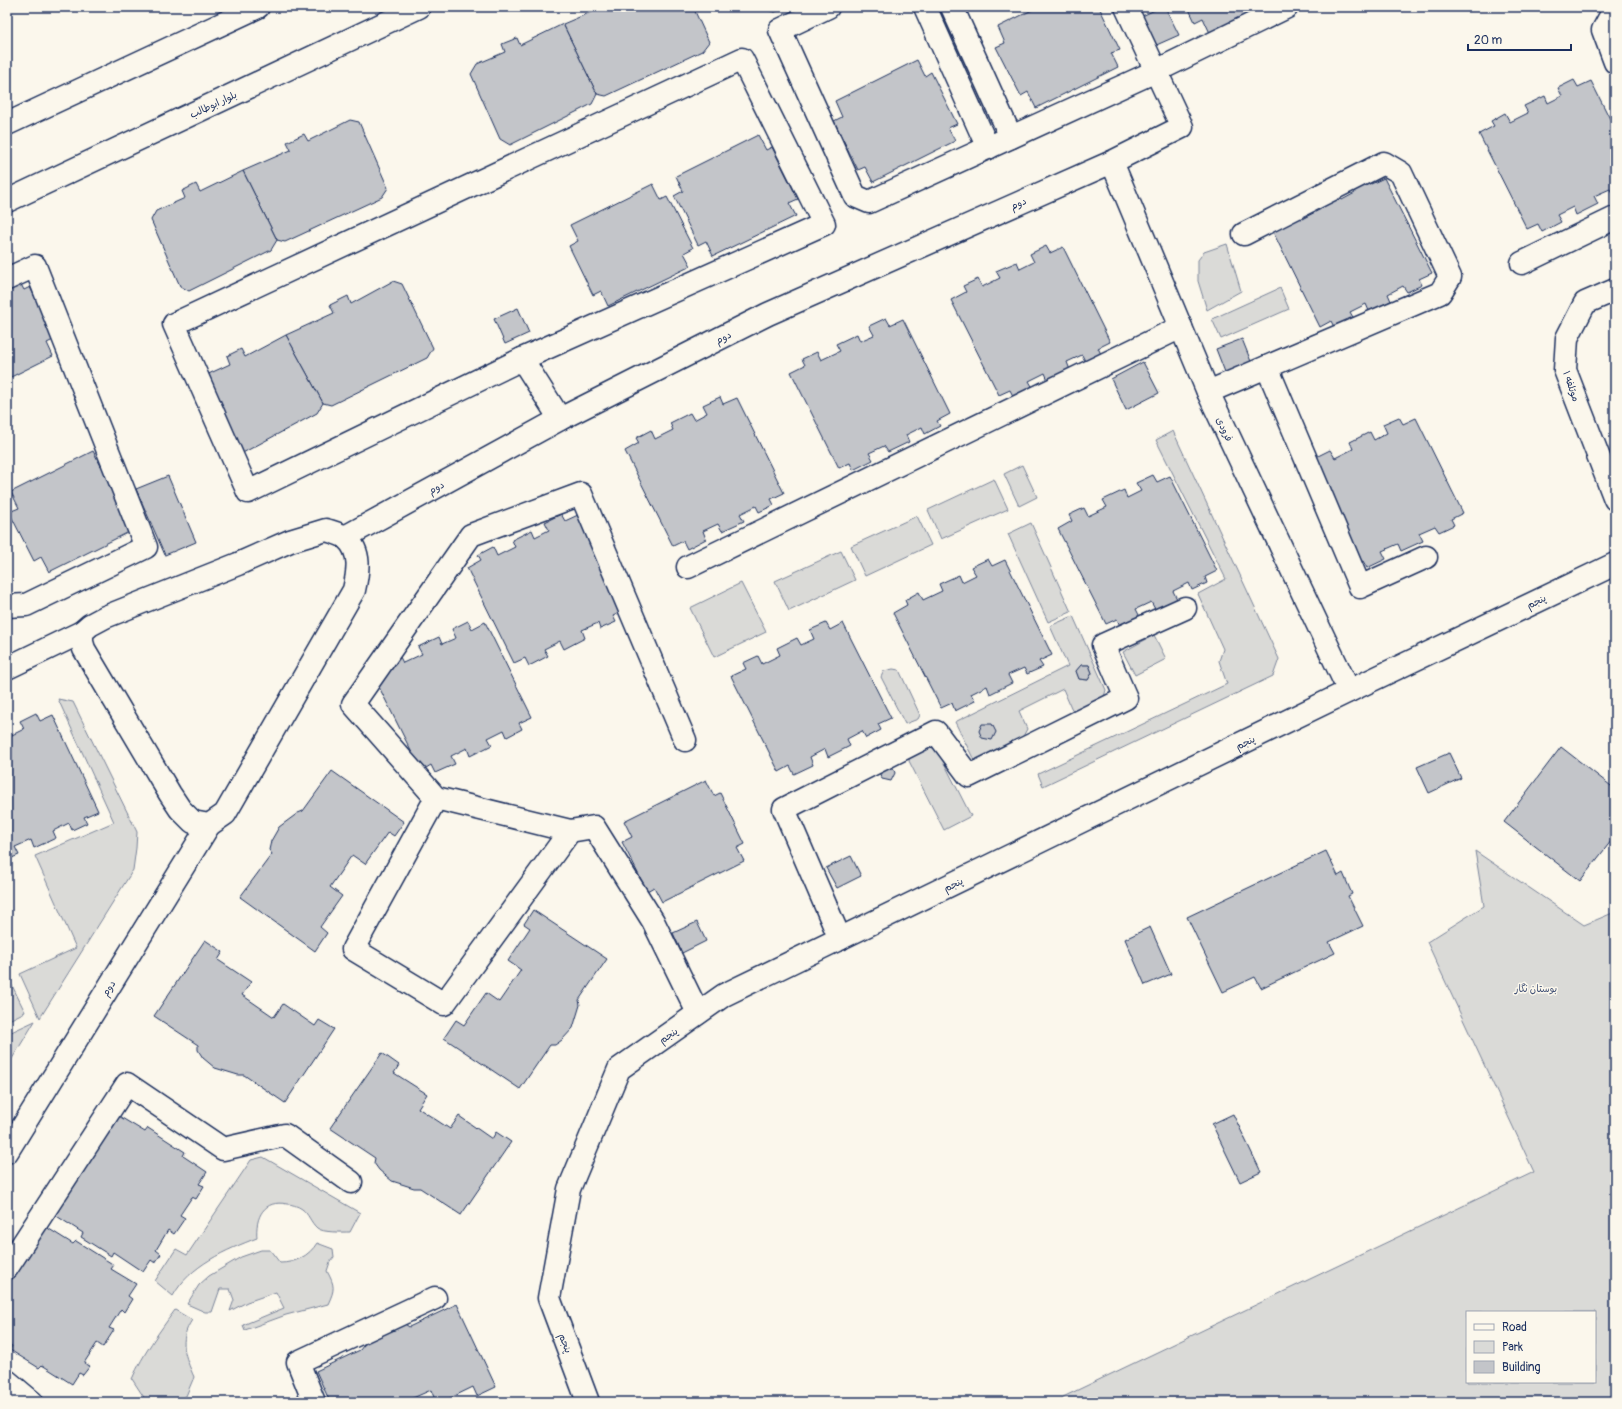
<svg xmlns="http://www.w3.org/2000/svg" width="1622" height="1409" viewBox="0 0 1622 1409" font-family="Pangolin,'Playpen Sans Arabic',sans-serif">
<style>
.green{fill:#dadad7;stroke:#7a849a;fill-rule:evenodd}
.building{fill:#c3c5c9;stroke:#1b2f5e}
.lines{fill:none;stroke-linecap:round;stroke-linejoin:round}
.minor-casing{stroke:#1b2f5e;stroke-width:25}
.tertiary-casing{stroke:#1b2f5e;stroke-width:25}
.secondary-casing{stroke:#1b2f5e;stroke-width:25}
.minor{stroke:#fbf7ec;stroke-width:22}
.tertiary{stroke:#fbf7ec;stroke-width:22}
.secondary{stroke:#fbf7ec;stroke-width:22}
.labels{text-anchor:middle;stroke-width:3;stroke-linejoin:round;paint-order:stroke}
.street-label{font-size:10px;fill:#1b2f5e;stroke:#fbf7ec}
.park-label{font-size:10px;fill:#415176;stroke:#fbf7ec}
</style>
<rect width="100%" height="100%" fill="#fbf7ec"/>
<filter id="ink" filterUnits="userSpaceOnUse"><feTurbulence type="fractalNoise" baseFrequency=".025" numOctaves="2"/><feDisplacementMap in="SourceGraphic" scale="8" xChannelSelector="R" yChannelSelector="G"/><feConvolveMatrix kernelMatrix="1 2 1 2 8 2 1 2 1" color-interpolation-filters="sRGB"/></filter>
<g filter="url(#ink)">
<!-- green -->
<g class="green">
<path d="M1227,244L1241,291L1207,310L1198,281V260L1204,252Z"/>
<path d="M1280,288L1289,309L1221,339L1212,319Z"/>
<path d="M1173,431L1279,659L1273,676L1043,786L1038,774L1227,684L1219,661L1223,649L1198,594L1226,579L1156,440Z"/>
<path d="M1022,465L1037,497L1019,506L1004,474Z"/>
<path d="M994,479L1008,509L941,539L928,510Z"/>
<path d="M917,516L931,545L865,576L851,546Z"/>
<path d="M1031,523L1071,612L1048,622L1008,534Z"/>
<path d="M841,551L855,580L789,611L775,581Z"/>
<path d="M741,583L766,632L714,657L690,608Z"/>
<path d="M1073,616L1106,690L1103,700L1073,712L1063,689L1019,711L1027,729L1021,740L975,762L955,722L1068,666L1050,626ZM1081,665H1089L1092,673L1088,680L1079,679L1076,671Z"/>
<path d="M1154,635L1166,659L1135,675L1123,652Z"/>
<path d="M893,669L899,670L920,715L918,719L905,724L881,677L884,671Z"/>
<path d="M58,699L73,702L137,832L136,848L133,870L40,1018L20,974L76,948L35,856L114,822Z"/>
<path d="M931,747L938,751L971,816L944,830L909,761L910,755Z"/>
<path d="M1475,851L1584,925L1615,912V1402H1065L1063,1397L1534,1172L1427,942L1484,906ZM1467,1312H1595V1382H1467Z"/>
<path d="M7,975L25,1012L7,1021Z"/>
<path d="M35,1021L7,1067V1034Z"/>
<path d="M263,1157L360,1213L350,1232C342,1232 323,1233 317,1228C311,1223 308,1213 302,1209C298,1206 291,1204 287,1204C264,1199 255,1217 257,1238C226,1250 190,1265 173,1296L155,1281L176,1249L187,1255L251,1160Z"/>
<path d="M317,1243L333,1249L334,1257L330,1262L327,1271C335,1286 335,1289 328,1304L286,1315L245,1330L243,1325L284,1308L276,1292L247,1302L230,1311L234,1300L230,1289H220L212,1312H205L187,1304L199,1285L209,1276L241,1257L261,1250H270L280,1263C295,1263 309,1256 317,1243Z"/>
<path d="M175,1310L192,1320C178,1341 185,1356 194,1377L186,1396L177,1402H147L132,1379C143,1354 159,1332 175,1310Z"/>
</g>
<!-- building -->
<g class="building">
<path d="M603,7H693L709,42L702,51L606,96L597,94L563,24Z"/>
<path d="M765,7H786L775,12L767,10Z"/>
<path d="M1038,7H1099L1120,50L1111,53L1118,67L1036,108L1028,92L1021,96L996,47L1005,43L998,27Z"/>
<path d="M1161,7H1165L1179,35L1152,47L1138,18Z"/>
<path d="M1188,7H1263L1210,33L1203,18L1195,22Z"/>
<path d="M563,24L597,94L592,104L510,145L500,139L471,74L477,64L505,52L502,44L517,38L520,45Z"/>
<path d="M917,60L925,76L931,72L957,124L948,128L955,141L873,182L865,167L858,170L834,121L842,117L835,101Z"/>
<path d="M1574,80L1578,87L1591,81L1615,129V194L1613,195L1610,189L1594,196L1598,204L1576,215L1573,207L1557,215L1561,222L1542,232L1538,224L1527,229L1479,134L1494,126L1491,121L1505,113L1510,122L1528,113L1524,106L1545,96L1548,103L1562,96L1558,88Z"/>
<path d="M350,120L359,122L388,188L382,197L285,242L277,240L243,171L291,150L287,142L304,134L308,141Z"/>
<path d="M758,135L766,150L772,147L798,199L789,203L796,216L713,256L706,241L698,245L674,196L683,191L676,176Z"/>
<path d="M243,171L277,240L271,250L189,291L180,286L151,220L156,211L185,198L182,191L196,184L200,192Z"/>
<path d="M1367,177L1371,184L1384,178L1432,273L1419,279L1422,285L1407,292L1403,286L1388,294L1391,301L1369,311L1366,304L1350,312L1354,319L1335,329L1331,321L1320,327L1272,230L1298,211L1302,219L1321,209L1318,203L1338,193L1342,200L1355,193L1351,185Z"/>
<path d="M653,184L661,200L667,197L693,248L684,253L691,266L608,306L601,291L593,295L569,246L578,241L570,225Z"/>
<path d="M1046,246L1050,253L1063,247L1110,342L1098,348L1101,354L1085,361L1082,355L1067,362L1070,370L1048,380L1045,373L1029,381L1033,388L1014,398L1010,390L999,395L951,300L966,292L963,286L978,279L982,287L1000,278L996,271L1017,262L1020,269L1034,262L1030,254Z"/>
<path d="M16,275L24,290L30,287L55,339L47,343L53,356L7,379V279Z"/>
<path d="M393,281L402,284L433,348L427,358L331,405L323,403L286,335L334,313L330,305L348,296L351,304Z"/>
<path d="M518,308L529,333L505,344L494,319Z"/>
<path d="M886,318L890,325L903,319L950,414L937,421L940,426L925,434L922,427L906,435L909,442L888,452L884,446L869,453L873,460L853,470L850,463L839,468L791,372L805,365L802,359L817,352L821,360L840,351L836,344L857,334L860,341L874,335L869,326Z"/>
<path d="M286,335L323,403L317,413L237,456L202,377L230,364L227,356L241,349L245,357Z"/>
<path d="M1242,339L1256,374L1230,385L1216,349Z"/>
<path d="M1143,362L1159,393L1126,410L1111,379Z"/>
<path d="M720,397L723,404L737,398L784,493L771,499L774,505L759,512L756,506L740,514L744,521L722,531L718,524L703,531L706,539L687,549L683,541L673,546L625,451L639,443L636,438L651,430L655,439L673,430L670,423L690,413L694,420L707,413L703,405Z"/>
<path d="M1399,417L1403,424L1416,418L1463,513L1451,519L1454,525L1439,532L1435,526L1419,533L1423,541L1401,551L1398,544L1382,551L1386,559L1367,568L1363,561L1352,566L1316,457L1330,450L1335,458L1353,449L1350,442L1370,432L1374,440L1387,433L1383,424Z"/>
<path d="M93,451L101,466L108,463L131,531L49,572L41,557L34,561L9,512L19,508L11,492Z"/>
<path d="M1153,475L1157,482L1170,476L1217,571L1205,577L1207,583L1192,590L1189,583L1173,591L1177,599L1155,609L1151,602L1136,609L1140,617L1120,626L1117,619L1106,624L1058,529L1072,521L1069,515L1084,508L1088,516L1107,507L1103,500L1124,490L1127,498L1141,491L1136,483Z"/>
<path d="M168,476L196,542L165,555L136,489Z"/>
<path d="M561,514L565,521L578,515L625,610L613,616L616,622L600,629L598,623L582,630L585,638L564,649L560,641L544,649L548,656L529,666L525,658L514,663L467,568L481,560L478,555L493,547L497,556L515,547L512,540L532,530L535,537L549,530L545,522Z"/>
<path d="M988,559L992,566L1005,560L1052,655L1039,661L1043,667L1027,674L1024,668L1008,675L1012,683L990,694L987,686L971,694L975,701L955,711L952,703L941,708L893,613L907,605L905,600L919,592L923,600L942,591L939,584L959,575L962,582L976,575L971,567Z"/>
<path d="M468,621L472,629L485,622L532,717L519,723L522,729L507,737L504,730L488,738L492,745L470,756L467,748L451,756L455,764L435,773L431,765L421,771L373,675L399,655L403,663L422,654L418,647L439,637L442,644L456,638L452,629Z"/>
<path d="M826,623L830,630L843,623L891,718L878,724L881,730L866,738L862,731L847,739L850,746L828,757L825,749L810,757L813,765L794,774L790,766L779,772L731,676L746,669L743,663L758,656L762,664L780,655L777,648L797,638L801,645L814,639L810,630Z"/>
<path d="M1081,665H1089L1092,673L1088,680L1079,679L1076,671Z"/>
<path d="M36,713L40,721L53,715L98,811L84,817L87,823L72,830L69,823L53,831L56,838L34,848L31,840L15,847L19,855L7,860V729L10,736L24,729L20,721Z"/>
<path d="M982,724H992L996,732L992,740L982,738L979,731Z"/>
<path d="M1561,747L1615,789V836L1580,881L1504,822Z"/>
<path d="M1449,753L1461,778L1429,793L1417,767Z"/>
<path d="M892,765L895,773L891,781L882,779L879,772Z"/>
<path d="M332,771L404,822L394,836L388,832L365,864L352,855L330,887L342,896L320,927L327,933L315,951L240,897L272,854L269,850L271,841L279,827L298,813L303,811Z"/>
<path d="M706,780L714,796L720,793L745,844L737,848L744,861L662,902L654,887L647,891L622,842L632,837L624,821Z"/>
<path d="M1326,851L1338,876L1343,873L1352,894L1348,896L1363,926L1329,942L1335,953L1261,988L1255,977L1223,992L1187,917Z"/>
<path d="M851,856L861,876L837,888L826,868Z"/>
<path d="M533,910L607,959L579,1000L580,1005L573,1028L562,1040L555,1045H550L520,1089L444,1038L456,1020L464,1025L486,993L499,1002L521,970L508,961L530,928L524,924Z"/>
<path d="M697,922L706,941L682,953L673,933Z"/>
<path d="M1150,927L1171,974L1145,985L1125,939Z"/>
<path d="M205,940L223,952L218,960L251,982L242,995L274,1017L283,1004L315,1026L319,1020L334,1029L285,1103L244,1075H238L215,1068L203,1058L198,1050V1045L154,1016Z"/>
<path d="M382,1053L399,1065L394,1073L427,1094L418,1108L450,1129L459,1116L492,1139L496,1132L511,1142L461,1215L420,1188H414L392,1181L379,1170L374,1163L375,1158L330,1128Z"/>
<path d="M1233,1114L1261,1172L1240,1182L1212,1124Z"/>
<path d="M117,1115L145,1132L148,1128L185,1152L183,1156L207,1172L199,1184L204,1186L196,1199L192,1197L180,1215L185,1218L174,1234L168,1230L156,1250L161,1254L155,1263L151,1260L143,1272L113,1252L111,1256L81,1237L83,1233L55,1215Z"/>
<path d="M46,1227L73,1244L76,1241L114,1265L111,1269L136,1284L128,1296L132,1299L124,1312L121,1309L109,1328L114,1330L103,1347L97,1343L84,1363L90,1366L83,1375L79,1373L72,1384L42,1365L39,1368L10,1350L12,1346L7,1343V1278Z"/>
<path d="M457,1304L496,1387L477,1396L473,1387L442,1402H436L431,1390L404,1402H330L316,1371L360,1350L363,1346L381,1330L405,1324L409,1327Z"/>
</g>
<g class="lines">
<defs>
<g id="minor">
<path d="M828,7L780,30L855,196L869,202L1156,71L1287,7"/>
<path d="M925,7L988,148"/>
<path d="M952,7L1011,137"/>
<path d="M1615,8L1603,30L1615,62"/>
<path d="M742,59L824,224L522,359L248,492L174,324Z"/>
<path d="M1112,162L1208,392L1349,691"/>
<path d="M1522,263L1615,218"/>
<path d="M7,279L35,266L146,547L26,605L7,606"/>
<path d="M522,359L560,419"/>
<path d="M1267,367L1360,587L1426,557"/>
<path d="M1208,392L1440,293L1450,277L1401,173L1384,163L1244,234"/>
<path d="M326,530C332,532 341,534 346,538C362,552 358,572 354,590L225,814L209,825L193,822L180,809L170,794L84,649L82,642V632L90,625L105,617L238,564L290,541Z"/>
<path d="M345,537L560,419L768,314L1112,162L1182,127L1126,7"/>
<path d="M688,567L1181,327"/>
<path d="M7,668L82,632"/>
<path d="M436,798L353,949L444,1004L570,831L594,827L653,921L698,1013"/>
<path d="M570,831L436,798L353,704L471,535L581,494L685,740"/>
<path d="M840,939L784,809L936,732L969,776L1126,698L1103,645L1185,608"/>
<path d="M7,1152L209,825"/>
<path d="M7,1268L127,1084L223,1149L285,1135L351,1182"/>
<path d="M7,1381L32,1402"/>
<path d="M314,1402L298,1362L435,1298"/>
</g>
<g id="tertiary">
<path d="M1615,290L1585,303L1567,338L1565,370L1615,499"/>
<path d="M588,1402L549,1298L569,1189L619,1069L724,995L1349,691L1615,564"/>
</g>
<g id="secondary">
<path d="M7,124L258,7"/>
<path d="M7,201L419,7"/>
</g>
</defs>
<!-- minor casing -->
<use href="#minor" class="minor-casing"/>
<!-- tertiary casing -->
<use href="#tertiary" class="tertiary-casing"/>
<!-- secondary casing -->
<use href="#secondary" class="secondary-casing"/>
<!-- minor -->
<use href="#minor" class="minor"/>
<!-- tertiary -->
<use href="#tertiary" class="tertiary"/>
<!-- secondary -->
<use href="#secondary" class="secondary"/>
</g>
</g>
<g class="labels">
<!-- street labels -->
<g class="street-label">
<text transform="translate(213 104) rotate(-25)" y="4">بلوار ابوطالب</text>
<text transform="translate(1018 203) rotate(-24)" y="4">دوم</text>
<text transform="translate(723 337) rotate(-27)" y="4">دوم</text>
<text transform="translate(1572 386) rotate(71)" y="4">موتلفه ۱</text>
<text transform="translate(1225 429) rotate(65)" y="4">فرودی</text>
<text transform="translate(436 487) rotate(-29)" y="4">دوم</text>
<text transform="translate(1536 601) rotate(-26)" y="4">پنجم</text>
<text transform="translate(1245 742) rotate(-26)" y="4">پنجم</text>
<text transform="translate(953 884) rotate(-26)" y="4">پنجم</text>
<text transform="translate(108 988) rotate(-58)" y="4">دوم</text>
<text transform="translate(668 1035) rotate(-35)" y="4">پنجم</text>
<text transform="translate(566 1343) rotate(70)" y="4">پنجم</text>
</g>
<!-- park labels -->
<g class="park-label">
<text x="1536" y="992">بوستان نگار</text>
</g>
</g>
<!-- margin -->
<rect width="1622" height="1409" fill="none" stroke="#fbf7ec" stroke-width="24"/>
<rect x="12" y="12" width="1598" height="1385" fill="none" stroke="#1b2f5e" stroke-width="1.5" filter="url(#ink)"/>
<!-- legend -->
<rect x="1466" y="1311" width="130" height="72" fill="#fbf7ec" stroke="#a1a7b3"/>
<rect x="1474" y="1324" width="20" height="6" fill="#fbf7ec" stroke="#a1a7b3"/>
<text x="1502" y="1331" font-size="12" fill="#1b2f5e">Road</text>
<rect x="1474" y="1341" width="20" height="12" fill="#dadad7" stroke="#a1a7b3"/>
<text x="1502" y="1351" font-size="12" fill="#1b2f5e">Park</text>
<rect x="1474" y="1361" width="20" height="12" fill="#c3c5c9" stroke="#a1a7b3"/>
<text x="1502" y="1371" font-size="12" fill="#1b2f5e">Building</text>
<!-- scale -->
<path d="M1468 44v6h103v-6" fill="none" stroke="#1b2f5e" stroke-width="2"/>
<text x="1474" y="44" font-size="12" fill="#1b2f5e" stroke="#fbf7ec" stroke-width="3" paint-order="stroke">20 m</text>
</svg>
